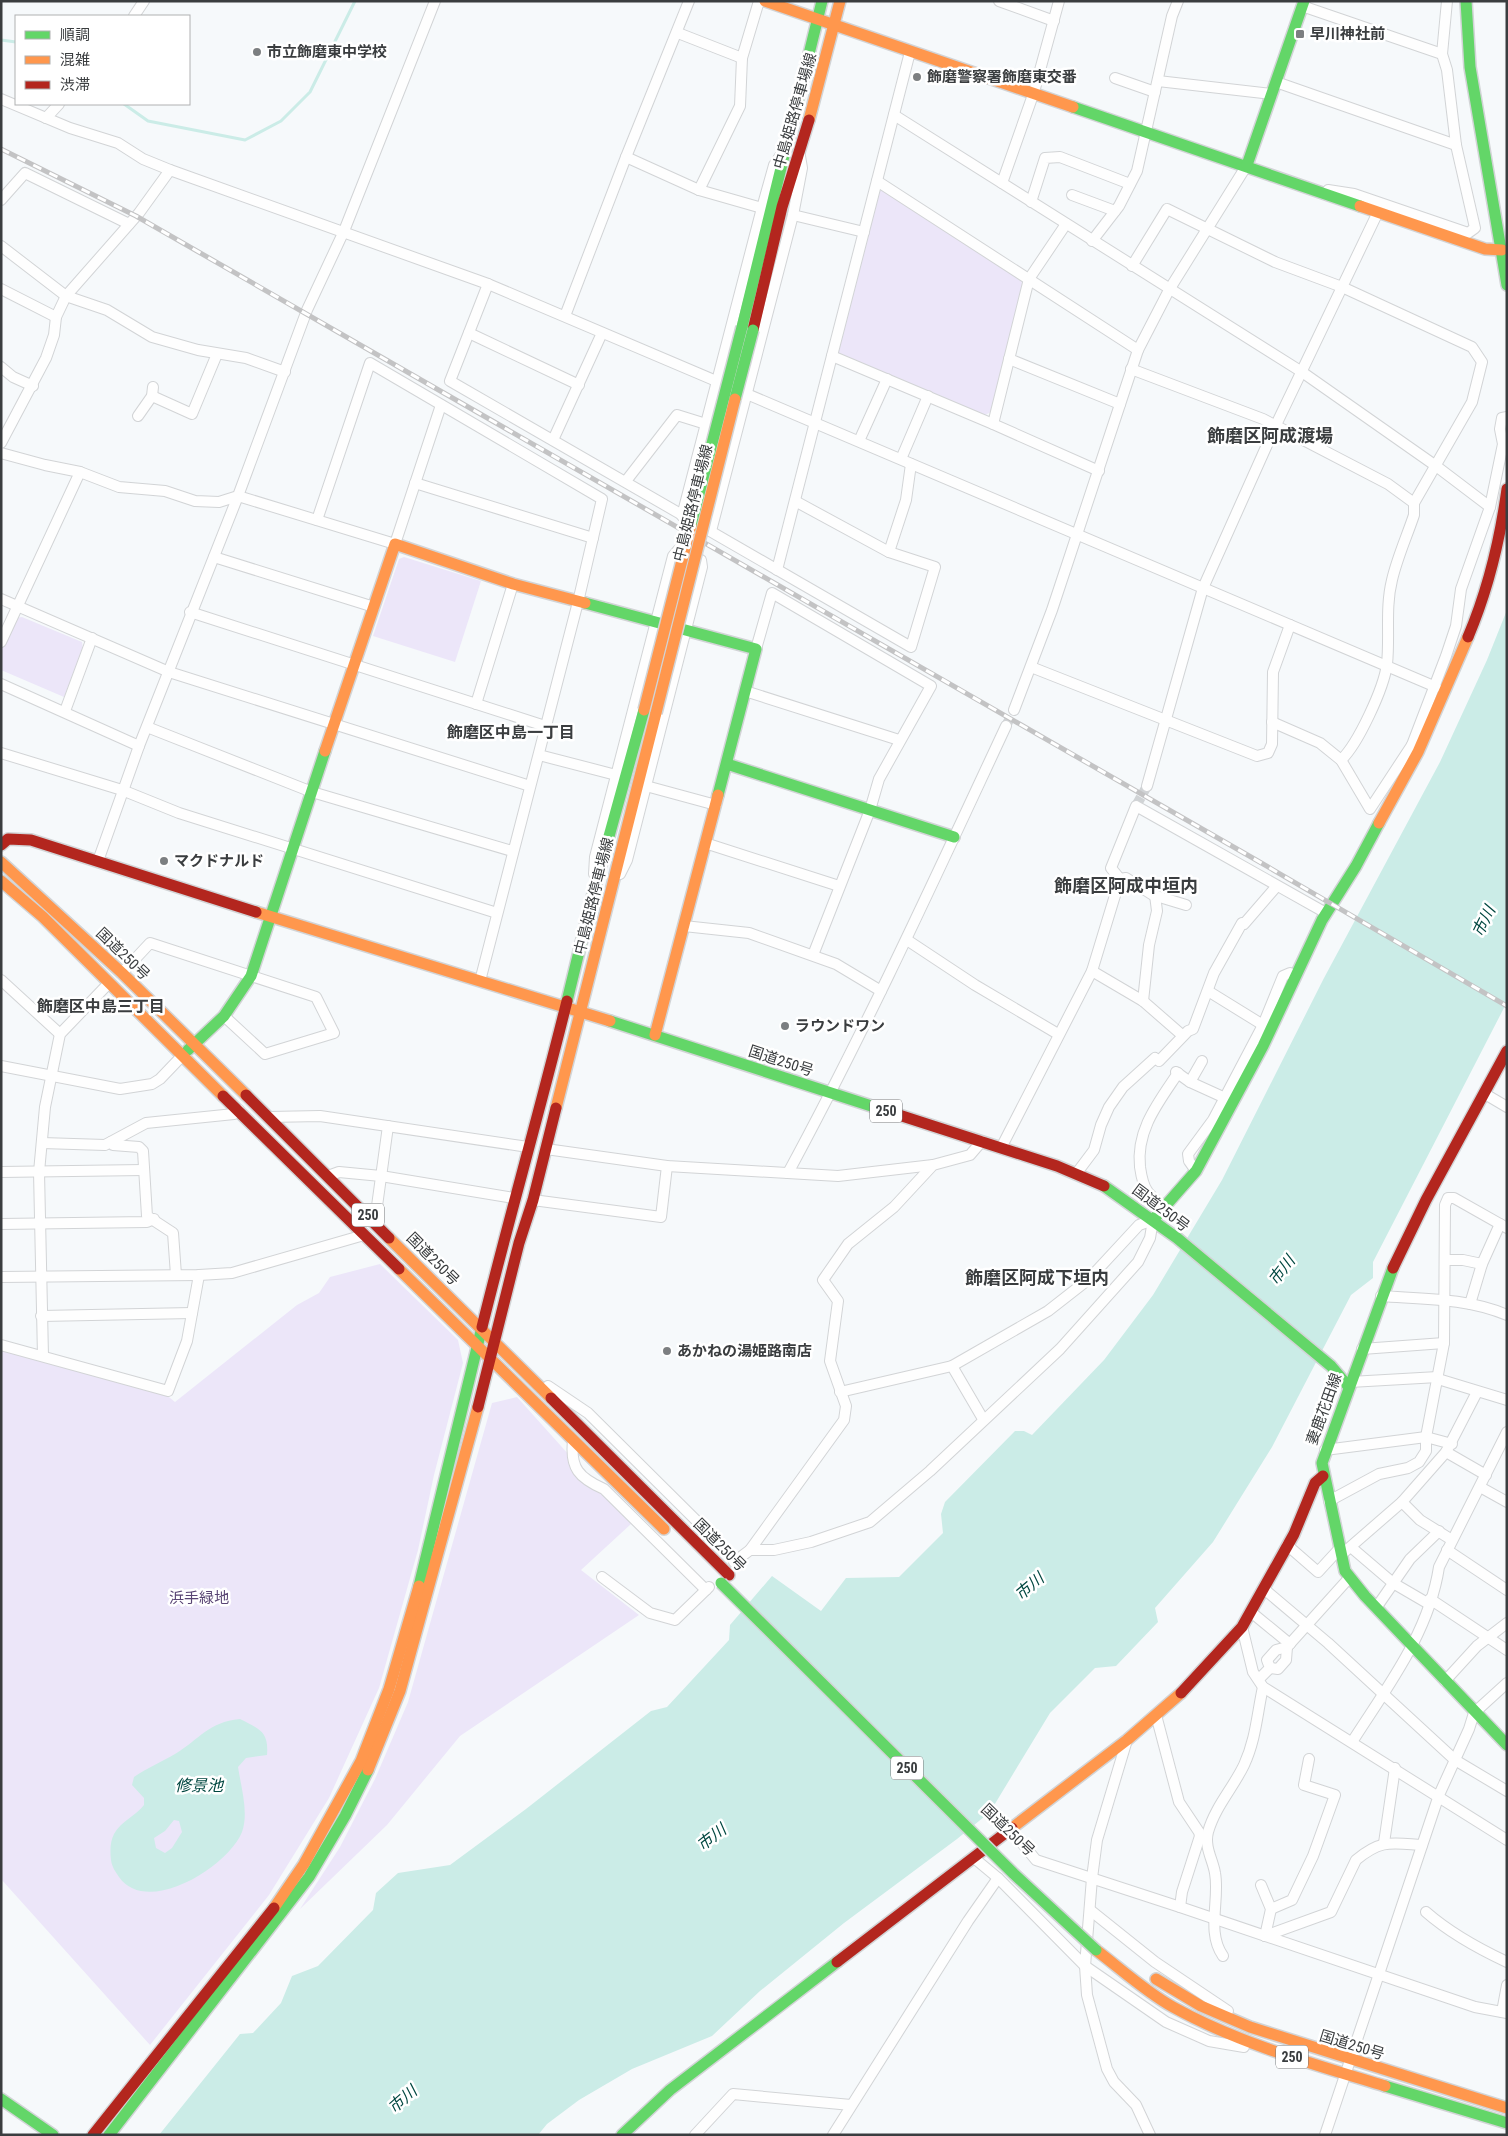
<svg xmlns="http://www.w3.org/2000/svg" width="1508" height="2136" viewBox="0 0 1508 2136" font-family="'Roboto Condensed','Noto Sans JP',sans-serif">
<style>
.green{fill:#ece6f9}
.water{fill:#cbece7;fill-rule:evenodd}
.lines{fill:none;stroke-linecap:round;stroke-linejoin:round}
.stream{stroke:#cbece7;stroke-width:3}
.street-tunnel{stroke:#d0d3d5;stroke-width:10;stroke-dasharray:10 5;stroke-linecap:butt}
.street-casing{stroke:#d2d4d6;stroke-width:12}
.fast-casing{stroke:#d2d4d6;stroke-width:14}
.slow-casing{stroke:#d2d4d6;stroke-width:14}
.jam-casing{stroke:#d2d4d6;stroke-width:14}
.street{stroke:#fefefe;stroke-width:10}
.fast{stroke:#63d668;stroke-width:11}
.slow{stroke:#ff974d;stroke-width:11}
.jam{stroke:#b3261e;stroke-width:11}
.rail-casing{stroke:#c3c3c4;stroke-width:5}
.rail{stroke:#fff;stroke-width:3;stroke-dasharray:9;stroke-linecap:butt}
.fast-bridge-casing{stroke:#d2d4d6;stroke-width:14;stroke-linecap:butt}
.slow-bridge-casing{stroke:#d2d4d6;stroke-width:14;stroke-linecap:butt}
.fast-bridge{stroke:#63d668;stroke-width:11}
.slow-bridge{stroke:#ff974d;stroke-width:11}
.poi-dot{fill:#7c7f81;stroke:#fff;stroke-width:2}
.labels{text-anchor:middle;stroke-width:5;stroke-linejoin:round;paint-order:stroke}
.shield{fill:#fff;stroke:#757779;stroke-width:1}
.shield-label{font-size:14px;font-weight:bold;fill:#3a3d3f}
.poi-label{font-size:15px;font-weight:bold;fill:#3a3d3f;stroke:#fff;text-anchor:start}
.street-label{font-size:15px;fill:#3a3d3f;stroke:#fff}
.park-label{font-size:15px;fill:#594574;stroke:#fff}
.neighbourhood-label{font-size:16px;font-weight:bold;fill:#3a3d3f;stroke:#fff}
.water-label{font-size:16px;font-style:italic;fill:#004740;stroke:#fff}
.quarter-label{font-size:18px;font-weight:bold;fill:#3a3d3f;stroke:#fff}
</style>
<rect width="100%" height="100%" fill="#f6f9fb"/>
<!-- green -->
<g class="green">
<path d="M883,190L1021,279L1023,287L991,412L985,415L838,353L836,348L877,191Z"/>
<path d="M404,557L481,581L455,662L373,636L399,559Z"/>
<path d="M22,617L82,642L83,649L64,697L1,670V651L15,618Z"/>
<path d="M380,1264L458,1340L463,1363L434,1475L418,1550L379,1688L329,1798L269,1895L150,2045L1,1879V1349L164,1393L175,1402L297,1305L319,1293L330,1277Z"/>
<path d="M517,1397L631,1524L581,1570L639,1615L460,1736L387,1825L300,1909L340,1847L375,1779L408,1702L492,1403Z"/>
</g>
<!-- water -->
<g class="water">
<path d="M1507,610V1002L1373,1262V1278L1351,1295L1272,1447L1213,1542L1155,1608L1158,1622L1116,1666L1095,1668L1050,1713L990,1812L957,1839L844,1923L760,1991L712,2036L632,2069L579,2100L547,2124L538,2135H159L240,2034L253,2033L281,2003L292,1976L318,1966L373,1910L376,1893L398,1873L450,1865L526,1809L651,1711L667,1707L729,1640L730,1625L772,1576L821,1611L846,1578L899,1577L943,1533L941,1514L945,1502L1015,1431H1024L1032,1435L1104,1360L1153,1295L1222,1180L1324,978L1440,762L1487,660Z"/>
<path d="M240,1719C259,1729 269,1731 267,1755L246,1758L238,1767C241,1787 249,1813 242,1832C228,1867 147,1917 119,1877C115,1871 112,1867 111,1860C110,1851 110,1842 114,1834C121,1821 136,1816 144,1805V1798L132,1785L134,1777C147,1768 161,1762 175,1754C200,1739 208,1722 240,1719ZM174,1820L179,1821L182,1832L172,1848L165,1853L156,1848L154,1838L165,1831Z"/>
</g>
<g class="lines">
<!-- stream -->
<g class="stream">
<path d="M1,40L16,42"/>
<path d="M124,104L148,121L245,140L281,121L310,92L355,1"/>
</g>
<!-- street-tunnel -->
<g class="street-tunnel">
<path d="M1006,726L1014,710"/>
<path d="M1136,806L1147,786"/>
</g>
<defs>
<g id="street">
<path d="M999,1L1054,21"/>
<path d="M1302,6L1442,54"/>
<path d="M134,16L144,1"/>
<path d="M678,33L742,58"/>
<path d="M1115,78L1155,92"/>
<path d="M1158,81L1272,94"/>
<path d="M1276,82L1456,145"/>
<path d="M1,99L70,128L118,143L143,159L170,170L488,284L1436,687"/>
<path d="M894,115L1302,372L1436,466L1490,507"/>
<path d="M46,118L59,104"/>
<path d="M626,157L699,190L762,208"/>
<path d="M877,181L1138,350"/>
<path d="M1002,183L1034,92L1059,1"/>
<path d="M699,190L740,106L742,58L759,1"/>
<path d="M1328,190L1354,194L1468,233L1475,228L1456,145L1447,70L1442,54L1447,1"/>
<path d="M1072,195L1115,211"/>
<path d="M1,200L25,173L129,224"/>
<path d="M1031,202L1045,158L1060,157L1130,184"/>
<path d="M793,215L864,232"/>
<path d="M1092,241L1119,206L1137,171L1172,16L1178,1"/>
<path d="M1,246L66,296L107,310L152,337L198,350L246,358L285,372"/>
<path d="M1132,266L1167,209L1275,262L1342,287L1472,347L1482,362L1472,402L1414,503V515C1407,536 1397,558 1392,580C1385,608 1390,636 1387,664C1384,688 1358,744 1341,760"/>
<path d="M488,284L450,381L911,647L935,567L889,552L795,501"/>
<path d="M1,289L56,317"/>
<path d="M565,316L626,157L689,1"/>
<path d="M469,333L579,385"/>
<path d="M832,356L993,424L1099,471"/>
<path d="M1009,359L1120,404"/>
<path d="M1,367L13,377L33,386"/>
<path d="M1131,369L1263,419L1388,484L1414,503"/>
<path d="M152,396L192,414L217,354"/>
<path d="M138,416L152,396L153,387"/>
<path d="M993,424L1029,279L1066,224"/>
<path d="M553,440L602,333"/>
<path d="M859,441L887,379"/>
<path d="M1,443L46,358L54,335L56,317L66,296L139,213L170,170"/>
<path d="M1,453L45,465L80,472L119,487L165,491L195,501L219,502L238,496L395,544L441,405"/>
<path d="M901,459L928,396"/>
<path d="M626,481L677,415L706,424"/>
<path d="M415,483L593,538"/>
<path d="M682,516L762,208L774,165L782,153"/>
<path d="M317,520L370,363L602,499L578,602L480,981"/>
<path d="M711,531L793,215L802,168L800,156"/>
<path d="M889,552L906,500L911,464"/>
<path d="M214,557L374,607"/>
<path d="M777,570L910,52"/>
<path d="M1,599L169,672L530,786"/>
<path d="M190,612L545,726"/>
<path d="M1,642L80,472"/>
<path d="M756,649L772,593L931,686L879,779L870,810L813,955"/>
<path d="M1031,667L1257,756L1268,753L1272,744L1273,672L1290,625"/>
<path d="M1,684L139,746"/>
<path d="M745,691L899,740"/>
<path d="M476,704L513,584"/>
<path d="M1014,710L1052,610L1138,350L1169,290L1247,165"/>
<path d="M65,711L92,638"/>
<path d="M1272,722L1320,743L1341,760L1370,809L1412,745"/>
<path d="M147,727L312,792L512,851"/>
<path d="M1418,752L1412,745L1446,656L1456,626L1461,589L1490,507L1503,444L1500,429L1502,418L1507,417"/>
<path d="M1,753L122,790L179,813L497,913"/>
<path d="M539,755L616,775"/>
<path d="M646,786L716,805"/>
<path d="M1147,786L1203,588L1275,427L1378,212"/>
<path d="M705,843L839,886"/>
<path d="M98,861L139,746L238,496L307,310L344,231L435,1"/>
<path d="M594,874L595,857L673,556L678,550L701,560L702,567L627,860L620,874"/>
<path d="M1120,879L1126,878L1153,895L1186,905"/>
<path d="M684,926L749,933L836,964L881,991"/>
<path d="M907,940L975,985L1058,1034"/>
<path d="M1092,971L1143,1001L1182,1035"/>
<path d="M122,973L150,943L316,997L334,1033L265,1054L224,1016"/>
<path d="M1,980L60,1034"/>
<path d="M1208,991L1263,1025L1283,976L1290,973L1295,976"/>
<path d="M1143,1001L1149,945L1157,911L1155,895"/>
<path d="M1,1066L120,1089L152,1084L160,1079L182,1056"/>
<path d="M1176,1072L1190,1082L1223,1097"/>
<path d="M1190,1082L1202,1061"/>
<path d="M1485,1094L1507,1107"/>
<path d="M269,1117L320,1116L528,1147"/>
<path d="M111,1142L113,1145L139,1147L143,1151L147,1216L173,1233L176,1275"/>
<path d="M42,1143L105,1145L146,1123L234,1114L239,1110"/>
<path d="M1002,1146L1092,971L1120,879L1111,868L1136,806L1326,913"/>
<path d="M546,1149L667,1166L838,1176L933,1165"/>
<path d="M1196,1171L1189,1161L1188,1154L1213,1120L1263,1025"/>
<path d="M1,1172L144,1170"/>
<path d="M788,1173C867,1027 936,876 1006,726"/>
<path d="M1076,1174L1094,1150L1101,1125L1109,1107L1123,1087L1155,1058L1159,1061L1188,1031L1193,1029L1214,973L1242,923L1244,924L1276,887"/>
<path d="M328,1176L339,1172L381,1176L514,1198"/>
<path d="M533,1200L661,1217L667,1166"/>
<path d="M1165,1207C1160,1202 1152,1198 1148,1192C1143,1186 1141,1174 1140,1167C1136,1130 1158,1103 1178,1073"/>
<path d="M370,1217L377,1206L388,1126"/>
<path d="M1,1224L147,1222L154,1219"/>
<path d="M1446,1260H1463L1482,1264"/>
<path d="M1,1277L199,1275L232,1273L364,1235"/>
<path d="M1381,1296C1423,1299 1468,1298 1507,1315"/>
<path d="M1470,1304L1482,1264L1500,1224"/>
<path d="M41,1316L192,1313"/>
<path d="M1,1345L168,1391L187,1341L199,1275"/>
<path d="M1362,1349L1444,1343"/>
<path d="M43,1356L39,1172L45,1107L60,1034L109,983"/>
<path d="M952,1366L983,1419"/>
<path d="M1438,1379L1507,1400"/>
<path d="M1350,1382L1438,1377"/>
<path d="M548,1386L588,1413L736,1560"/>
<path d="M573,1441C570,1468 579,1478 604,1489L706,1590"/>
<path d="M1325,1450L1426,1437L1452,1444"/>
<path d="M1446,1452L1486,1475"/>
<path d="M1480,1487L1507,1502"/>
<path d="M1329,1501L1379,1474L1408,1468L1419,1462L1426,1451V1437L1444,1343L1445,1205L1448,1198H1454L1507,1228"/>
<path d="M1402,1502L1420,1520L1452,1540"/>
<path d="M1287,1545L1318,1572L1340,1548"/>
<path d="M1352,1548L1393,1583L1429,1604"/>
<path d="M750,1550H774L811,1542L870,1522L930,1471L1060,1349L1138,1262L1150,1238L1153,1220L1139,1225L1089,1279L1048,1311L952,1366L840,1392"/>
<path d="M1447,1550L1507,1590"/>
<path d="M1341,1555L1402,1502L1446,1452L1477,1392"/>
<path d="M734,1562L750,1550L844,1420L846,1406L830,1361L838,1301L823,1280L848,1244L894,1207L933,1165L970,1155L982,1141"/>
<path d="M602,1577L650,1613L675,1620L709,1587"/>
<path d="M1264,1589L1328,1643L1455,1760L1507,1791"/>
<path d="M1430,1599L1507,1650"/>
<path d="M1376,1608L1410,1559L1439,1531"/>
<path d="M1251,1612L1290,1644"/>
<path d="M1242,1627L1253,1672L1263,1687L1507,1840"/>
<path d="M1270,1668L1278,1669L1286,1660L1287,1647"/>
<path d="M1259,1679L1270,1668L1267,1660L1276,1650L1287,1647L1350,1577"/>
<path d="M1445,1681L1477,1646L1507,1623"/>
<path d="M1156,1715L1179,1802L1199,1832L1200,1836L1182,1892L1180,1907"/>
<path d="M1127,1740L1097,1840L1092,1878L1085,1966L1087,1995L1107,2069L1114,2082L1136,2105L1150,2135"/>
<path d="M1352,1742C1387,1687 1429,1633 1439,1567L1507,1432"/>
<path d="M1011,1830L1036,1860L1180,1907L1475,2007L1507,2013"/>
<path d="M1384,1843L1395,1768"/>
<path d="M974,1858L998,1878L1085,1966L1166,2022L1209,2041L1244,2047"/>
<path d="M1261,1885L1271,1909L1265,1936"/>
<path d="M1271,1909L1292,1900L1313,1856L1335,1795L1304,1785L1309,1759"/>
<path d="M1090,1910L1155,1962L1228,2011"/>
<path d="M1426,1912C1450,1933 1477,1948 1507,1962"/>
<path d="M1265,1936L1331,1912L1356,1860C1381,1839 1391,1843 1422,1845"/>
<path d="M1223,1956C1206,1932 1220,1900 1215,1873C1213,1860 1204,1847 1208,1832C1215,1807 1233,1788 1244,1765C1256,1739 1257,1714 1263,1687"/>
<path d="M1502,2012L1507,1985"/>
<path d="M695,2135L733,2094L851,2105"/>
<path d="M833,2135L968,1921L998,1878"/>
<path d="M1325,2135L1439,1795L1469,1729L1474,1713L1507,1683"/>
</g>
<g id="fast">
<path d="M1466,1L1470,67L1507,285"/>
<path d="M1073,107L1360,206"/>
<path d="M1247,165L1304,1"/>
<path d="M742,327L822,1"/>
<path d="M585,603L756,649L718,795"/>
<path d="M727,764L954,837"/>
<path d="M567,1001L593,894L644,710"/>
<path d="M610,1021L899,1115"/>
<path d="M188,1050L224,1016L251,976L325,751"/>
<path d="M1104,1186L1177,1238L1331,1366L1348,1386"/>
<path d="M1153,1220L1196,1171L1263,1046L1322,920L1356,866L1379,823"/>
<path d="M1393,1268L1322,1463L1345,1571L1365,1596L1507,1745"/>
<path d="M419,1586L482,1327"/>
<path d="M1385,2086L1507,2123"/>
<path d="M1,2099L53,2135"/>
<path d="M109,2135L309,1877L345,1816L368,1770"/>
<path d="M622,2135L670,2090L837,1962"/>
</g>
<g id="slow">
<path d="M765,1L1073,107"/>
<path d="M809,120L840,1"/>
<path d="M1360,206L1485,249L1502,250"/>
<path d="M325,751L395,544L513,584L585,603"/>
<path d="M1379,823L1418,752L1468,637"/>
<path d="M1,862L122,973L246,1095"/>
<path d="M1,881L43,917L223,1096"/>
<path d="M256,912L610,1021"/>
<path d="M655,1035L718,795"/>
<path d="M556,1108L656,713"/>
<path d="M389,1238L551,1398"/>
<path d="M399,1269L664,1529"/>
<path d="M368,1770L400,1691L478,1407"/>
<path d="M1012,1828L1127,1740L1181,1693"/>
<path d="M274,1908L304,1864L361,1761L389,1689L419,1586"/>
<path d="M1096,1950C1121,1969 1146,1992 1173,2007C1240,2044 1313,2064 1385,2086"/>
<path d="M1156,1979L1201,2006L1250,2027L1507,2108"/>
</g>
<g id="jam">
<path d="M753,330L782,207L809,120"/>
<path d="M1468,637C1488,590 1500,540 1507,489"/>
<path d="M1,845L8,839L31,840L256,912"/>
<path d="M246,1095L389,1238"/>
<path d="M223,1096L399,1269"/>
<path d="M899,1115L1057,1166L1104,1186"/>
<path d="M1393,1268L1426,1200L1507,1051"/>
<path d="M482,1327C509,1218 540,1110 567,1001"/>
<path d="M551,1398L729,1575"/>
<path d="M478,1407L519,1243L533,1200L556,1108"/>
<path d="M1181,1693L1242,1627L1294,1534L1315,1483L1323,1476"/>
<path d="M837,1962L1012,1828"/>
<path d="M93,2135L274,1908"/>
</g>
</defs>
<!-- street casing -->
<use href="#street" class="street-casing"/>
<!-- fast casing -->
<use href="#fast" class="fast-casing"/>
<!-- slow casing -->
<use href="#slow" class="slow-casing"/>
<!-- jam casing -->
<use href="#jam" class="jam-casing"/>
<!-- street -->
<use href="#street" class="street"/>
<!-- fast -->
<use href="#fast" class="fast"/>
<!-- slow -->
<use href="#slow" class="slow"/>
<!-- jam -->
<use href="#jam" class="jam"/>
<defs>
<path id="rail" d="M1,149L136,216L1251,857L1507,1006"/>
</defs>
<!-- rail casing -->
<use href="#rail" class="rail-casing"/>
<!-- rail -->
<use href="#rail" class="rail"/>
<defs>
<g id="fast-bridge">
<path d="M735,399L753,330"/>
<path d="M691,525L742,327"/>
<path d="M721,1583L1014,1874L1096,1950"/>
</g>
<g id="slow-bridge">
<path d="M644,710L691,525"/>
<path d="M656,713L735,399"/>
</g>
</defs>
<!-- fast-bridge casing -->
<use href="#fast-bridge" class="fast-bridge-casing"/>
<!-- slow-bridge casing -->
<use href="#slow-bridge" class="slow-bridge-casing"/>
<!-- fast-bridge -->
<use href="#fast-bridge" class="fast-bridge"/>
<!-- slow-bridge -->
<use href="#slow-bridge" class="slow-bridge"/>
</g>
<!-- markers -->
<g class="poi-dot">
<rect x="1295" y="29" width="10" height="10" rx="2.5"/>
<circle cx="257" cy="52" r="5"/>
<circle cx="917" cy="77" r="5"/>
<circle cx="164" cy="861" r="5"/>
<circle cx="785" cy="1026" r="5"/>
<circle cx="667" cy="1351" r="5"/>
</g>
<g class="labels">
<!-- shield labels -->
<g class="shield">
<rect x="870" y="1099.5" width="32" height="23" rx="4"/>
<rect x="352" y="1203.5" width="32" height="23" rx="4"/>
<rect x="891" y="1756.5" width="32" height="23" rx="4"/>
<rect x="1276" y="2045.5" width="32" height="23" rx="4"/>
</g>
<g class="shield-label">
<text x="886" y="1116">250</text>
<text x="368" y="1220">250</text>
<text x="907" y="1773">250</text>
<text x="1292" y="2062">250</text>
</g>
<!-- poi labels -->
<g class="poi-label">
<text x="1310" y="39">早川神社前</text>
<text x="267" y="57">市立飾磨東中学校</text>
<text x="927" y="82">飾磨警察署飾磨東交番</text>
<text x="174" y="866">マクドナルド</text>
<text x="795" y="1031">ラウンドワン</text>
<text x="677" y="1356">あかねの湯姫路南店</text>
</g>
<!-- street labels -->
<g class="street-label">
<text transform="translate(795 111) rotate(-74)" y="5">中島姫路停車場線</text>
<text transform="translate(693 503) rotate(-76)" y="5">中島姫路停車場線</text>
<text transform="translate(594 896) rotate(-76)" y="5">中島姫路停車場線</text>
<text transform="translate(123 954) rotate(44)" y="5">国道250号</text>
<text transform="translate(781 1061) rotate(18)" y="5">国道250号</text>
<text transform="translate(1161 1208) rotate(37)" y="5">国道250号</text>
<text transform="translate(433 1259) rotate(45)" y="5">国道250号</text>
<text transform="translate(1324 1409) rotate(-70)" y="5">妻鹿花田線</text>
<text transform="translate(720 1545) rotate(45)" y="5">国道250号</text>
<text transform="translate(1008 1830) rotate(44)" y="5">国道250号</text>
<text transform="translate(1352 2045) rotate(17)" y="5">国道250号</text>
</g>
<!-- park labels -->
<g class="park-label">
<text x="199" y="1603">浜手緑地</text>
</g>
<!-- neighbourhood labels -->
<g class="neighbourhood-label">
<text x="511" y="738">飾磨区中島一丁目</text>
<text x="101" y="1012">飾磨区中島三丁目</text>
</g>
<!-- water labels -->
<g class="water-label">
<text transform="translate(1483 921) rotate(-64)" y="6">市川</text>
<text transform="translate(1281 1270) rotate(-52)" y="6">市川</text>
<text transform="translate(1029 1586) rotate(-40)" y="6">市川</text>
<text x="199" y="1791">修景池</text>
<text transform="translate(711 1837) rotate(-38)" y="6">市川</text>
<text transform="translate(402 2099) rotate(-41)" y="6">市川</text>
</g>
<!-- quarter labels -->
<g class="quarter-label">
<text x="1270" y="442">飾磨区阿成渡場</text>
<text x="1126" y="892">飾磨区阿成中垣内</text>
<text x="1037" y="1284">飾磨区阿成下垣内</text>
</g>
</g>
<!-- border -->
<rect width="1508" height="2136" fill="none" stroke="#3a3d3f" stroke-width="5"/>
<!-- legend -->
<rect x="15" y="15" width="175" height="90" fill="#ffffff" stroke="#b0b1b2"/>
<rect x="25" y="31" width="25" height="8" fill="#63d668" stroke="#b0b1b2"/>
<text x="60" y="40" font-size="15" fill="#3a3d3f">順調</text>
<rect x="25" y="56" width="25" height="8" fill="#ff974d" stroke="#b0b1b2"/>
<text x="60" y="65" font-size="15" fill="#3a3d3f">混雑</text>
<rect x="25" y="81" width="25" height="8" fill="#b3261e" stroke="#b0b1b2"/>
<text x="60" y="90" font-size="15" fill="#3a3d3f">渋滞</text>
</svg>
